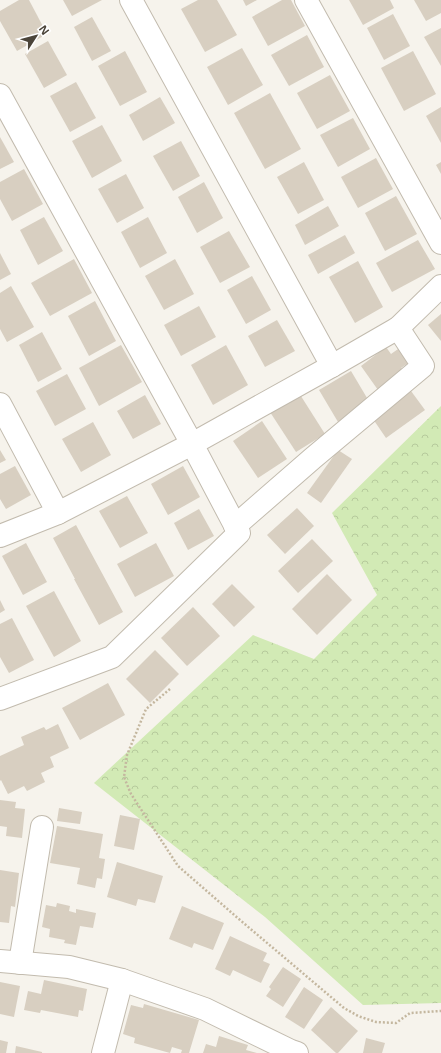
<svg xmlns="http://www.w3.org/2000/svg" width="441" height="1053" viewBox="0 0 441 1053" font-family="'Noto Sans',sans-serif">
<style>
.forest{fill:url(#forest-crowns)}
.building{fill:#d8cfc1}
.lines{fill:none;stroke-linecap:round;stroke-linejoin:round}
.minor-casing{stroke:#c2bbae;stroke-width:24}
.path{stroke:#c4b79f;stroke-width:2.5;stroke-dasharray:2 2;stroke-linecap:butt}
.minor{stroke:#fff;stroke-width:22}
</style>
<defs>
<pattern id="forest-crowns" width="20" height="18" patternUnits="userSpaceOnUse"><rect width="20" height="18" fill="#d2eab5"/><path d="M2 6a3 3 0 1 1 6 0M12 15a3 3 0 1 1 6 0" fill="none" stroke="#b6ca9c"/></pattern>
</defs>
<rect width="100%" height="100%" fill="#f6f3ec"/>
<!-- forest -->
<path class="forest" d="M441,406V1003L363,1005L265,917L94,783L253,635L314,659L377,595L332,513Z"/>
<!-- building -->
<g class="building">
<path d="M19,0H29L47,34L17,51L0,21V11Z"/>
<path d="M63,0H102L72,16Z"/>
<path d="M198,0H217L237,35L205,52L181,9Z"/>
<path d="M243,0H257L246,6Z"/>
<path d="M282,0H291L305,26L268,46L252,17Z"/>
<path d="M349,0H390L394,8L363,25Z"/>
<path d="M414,0H441V13L426,21Z"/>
<path d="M393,14L410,46L384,60L367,28Z"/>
<path d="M92,17L111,51L92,61L74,27Z"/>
<path d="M441,28V66L424,37Z"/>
<path d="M307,35L324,67L289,86L271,55Z"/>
<path d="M48,41L67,75L44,88L25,54Z"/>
<path d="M242,48L263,85L228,105L207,67Z"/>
<path d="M125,51L147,92L120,106L98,66Z"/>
<path d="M413,51L436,94L404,111L381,68Z"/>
<path d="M330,75L350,111L317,129L297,93Z"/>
<path d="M76,82L96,118L70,132L50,96Z"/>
<path d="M270,93L301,149L265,169L234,113Z"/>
<path d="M160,97L175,123L143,141L129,115Z"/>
<path d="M441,107V143L426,116Z"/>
<path d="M353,118L370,149L338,167L320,135Z"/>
<path d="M102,125L122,161L92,178L72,141Z"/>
<path d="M0,137L14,162L0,169Z"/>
<path d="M181,141L200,176L173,191L153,156Z"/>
<path d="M376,158L393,189L358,208L341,177Z"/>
<path d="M304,162L324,200L298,214L277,177Z"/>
<path d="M441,162V174L436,165Z"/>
<path d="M24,169L43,204L12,221L0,199V182Z"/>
<path d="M126,174L144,208L117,223L98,189Z"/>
<path d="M204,182L223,218L197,233L178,197Z"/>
<path d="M396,196L417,234L385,251L365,213Z"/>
<path d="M328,206L339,226L305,245L295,225Z"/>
<path d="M44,217L63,251L38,265L20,230Z"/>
<path d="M148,217L167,253L140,268L121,232Z"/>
<path d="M229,231L250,267L220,283L200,247Z"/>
<path d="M345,235L355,253L318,274L308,255Z"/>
<path d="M418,240L435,269L392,292L376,263Z"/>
<path d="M0,253L11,274L0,280Z"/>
<path d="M74,259L92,293L50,316L31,283Z"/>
<path d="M175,259L194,294L164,310L145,276Z"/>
<path d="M358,261L383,307L355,323L329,277Z"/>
<path d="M252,276L271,310L246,324L227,290Z"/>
<path d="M11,286L34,327L7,342L0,329V293Z"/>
<path d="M95,301L116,341L89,356L68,316Z"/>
<path d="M199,306L216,337L181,356L164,325Z"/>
<path d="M441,314V341L428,325Z"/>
<path d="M277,320L295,351L265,367L248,336Z"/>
<path d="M42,332L62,369L38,382L19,345Z"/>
<path d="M121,345L142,382L99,406L79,368Z"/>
<path d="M226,345L248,385L213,405L191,365Z"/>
<path d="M386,347L391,354L401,347L411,361L401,368L404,372L378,390L361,366Z"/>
<path d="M351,371L370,403L338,422L319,390Z"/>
<path d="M67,374L86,409L55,426L36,391Z"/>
<path d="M411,391L425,410L386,438L373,419Z"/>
<path d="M299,393L325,434L296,452L270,412Z"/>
<path d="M145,395L161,424L133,439L117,411Z"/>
<path d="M262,421L287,459L258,478L233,441Z"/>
<path d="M93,422L111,455L81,472L62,439Z"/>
<path d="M0,450L6,460L0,463Z"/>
<path d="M338,450L352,459L321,503L307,493Z"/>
<path d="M15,466L31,495L6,509L0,499V474Z"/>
<path d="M183,466L200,497L168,515L151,484Z"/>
<path d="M127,496L148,533L120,548L99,511Z"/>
<path d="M297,508L314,526L285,554L267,535Z"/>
<path d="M199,509L214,536L188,550L174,523Z"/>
<path d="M76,525L123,612L99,625L74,579H75L53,538Z"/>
<path d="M312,539L333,561L298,593L278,571Z"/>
<path d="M26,543L47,582L23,595L2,556Z"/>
<path d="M156,543L174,576L135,597L117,564Z"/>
<path d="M327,574L352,600L317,635L292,609Z"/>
<path d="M232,584L255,607L234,627L212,604Z"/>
<path d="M54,591L81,641L54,657L26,606Z"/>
<path d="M0,600L5,610L0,613Z"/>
<path d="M193,607L220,636L187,666L161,638Z"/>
<path d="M12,618L34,660L9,673L0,657V624Z"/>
<path d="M155,650L179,674L150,703L126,679Z"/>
<path d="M108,683L125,715L80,740L62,708Z"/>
<path d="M58,724L69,748L50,757L54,767L41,773L45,782L27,791L24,786L8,794L1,780L0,781V756L24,745L21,737L44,727L46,730Z"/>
<path d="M0,800L16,802L15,808L25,809L22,838L6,836L7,827L0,826Z"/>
<path d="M59,808L82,812L80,824L57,821Z"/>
<path d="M120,815L140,819L134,850L114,846Z"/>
<path d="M57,826L103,834L99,858L105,859L102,879L97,878L95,888L77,884L80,868L50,863Z"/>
<path d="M117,862L163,876L155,903L138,899L136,906L107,897Z"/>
<path d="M0,870L19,873L15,907L11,906L9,923L0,922Z"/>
<path d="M57,903L70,906L69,911L76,913V909L96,913L93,928L80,926L76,945L64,943L65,940L49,937L50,929L42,927L46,905L56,907Z"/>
<path d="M182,906L224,923L213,950L194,943L192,948L169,939Z"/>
<path d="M230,936L267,953L263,961L270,964L261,983L233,970L230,976L215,969Z"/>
<path d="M283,967L301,979L283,1007L266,996L271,989L269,987Z"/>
<path d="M44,980L87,989L83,1011L79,1010L78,1017L41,1010L40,1013L24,1010L28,991L41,994Z"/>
<path d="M0,982L20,986L14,1017L0,1014Z"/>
<path d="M304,987L323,1000L304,1029L285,1017Z"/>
<path d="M144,1004L199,1020L189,1053H181L182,1050L172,1047L170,1053L134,1043L135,1038L123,1034L131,1005L143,1008Z"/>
<path d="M331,1007L358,1031L338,1053H336L311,1030Z"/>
<path d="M219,1036L248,1045L246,1050L257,1053H203L206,1044L216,1047Z"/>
<path d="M366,1038L385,1043L382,1053H363Z"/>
<path d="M0,1040L8,1042L6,1053H0Z"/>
<path d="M16,1046L42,1052V1053H15Z"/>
</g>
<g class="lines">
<defs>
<g id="minor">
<path d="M131,0L332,366"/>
<path d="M306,0L441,243"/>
<path d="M0,95L192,444L239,533L112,657L0,699"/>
<path d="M0,404L58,513"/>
<path d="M235,526L313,458L423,366L398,328"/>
<path d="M0,536L58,513L192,444L332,366L398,328L441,286"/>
<path d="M0,961L69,967L122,980L205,1009L291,1051L297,1053"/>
<path d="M20,963L42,827"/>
<path d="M103,1053L122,980"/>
</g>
</defs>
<!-- minor casing -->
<use href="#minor" class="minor-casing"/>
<!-- path -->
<path class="path" d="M170,689L146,709L127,755L124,777L131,794L178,866L240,920L344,1008L358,1016L376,1022L396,1023L410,1013L441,1011"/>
<!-- minor -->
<use href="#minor" class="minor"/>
</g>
<!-- north arrow -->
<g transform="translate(36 36) rotate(54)" stroke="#ffffff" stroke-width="3" paint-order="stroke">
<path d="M0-3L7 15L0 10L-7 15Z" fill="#4b4439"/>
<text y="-6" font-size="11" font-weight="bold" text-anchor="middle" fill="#4b4439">N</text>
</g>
</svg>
